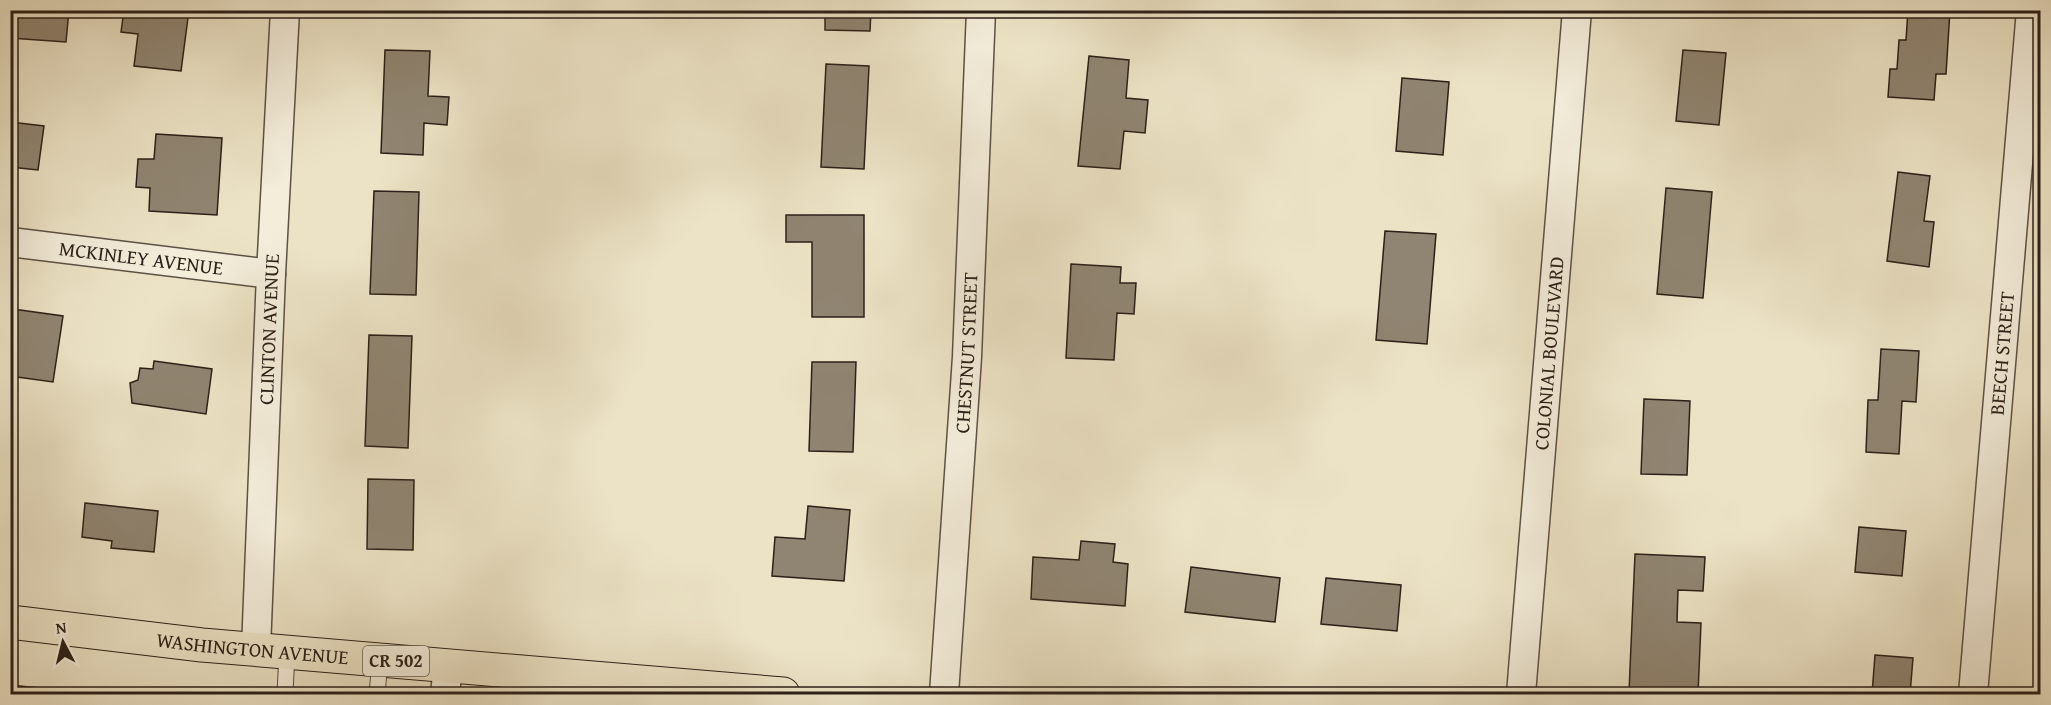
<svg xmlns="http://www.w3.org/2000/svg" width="2051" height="705" viewBox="0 0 2051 705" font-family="'Gentium Book Plus',serif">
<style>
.building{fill:#908572;stroke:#2c2018;stroke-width:1.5}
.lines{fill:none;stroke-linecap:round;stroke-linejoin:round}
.lane-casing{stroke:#5c5144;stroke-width:17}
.street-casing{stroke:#5c5144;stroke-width:31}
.primary-casing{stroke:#2c2018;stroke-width:35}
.lane{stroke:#f3edda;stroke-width:15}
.street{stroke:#f3edda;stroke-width:28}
.primary{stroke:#ece3c6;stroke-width:33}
.labels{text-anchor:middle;stroke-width:4.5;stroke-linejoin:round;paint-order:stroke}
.shield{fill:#f3edda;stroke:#685e52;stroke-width:1.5}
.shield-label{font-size:18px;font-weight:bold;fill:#2c2018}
.street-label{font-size:20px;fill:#2c2018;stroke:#f3edda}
</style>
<rect width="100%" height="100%" fill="#ece3c6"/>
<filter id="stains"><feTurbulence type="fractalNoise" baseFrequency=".00333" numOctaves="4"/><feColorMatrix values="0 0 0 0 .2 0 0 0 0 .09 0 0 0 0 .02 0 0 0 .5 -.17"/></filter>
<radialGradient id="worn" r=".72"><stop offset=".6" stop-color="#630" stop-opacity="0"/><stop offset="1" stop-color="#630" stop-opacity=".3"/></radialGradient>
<!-- building -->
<g class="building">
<path d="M10,10H69L66,42L10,38Z"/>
<path d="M124,10H189L181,71L134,66L138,34L121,32Z"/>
<path d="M825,10H871L870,31L825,30Z"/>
<path d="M1908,10H1950L1946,74H1936L1934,100L1888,97L1890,69H1897L1899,40H1906Z"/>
<path d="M385,50L430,51L428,96L449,97L447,125L424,123L423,155L381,153Z"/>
<path d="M1683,50L1726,53L1719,125L1676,121Z"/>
<path d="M1089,56L1129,60L1126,98L1148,100L1145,133L1124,131L1120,169L1078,166Z"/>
<path d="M826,64L869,66L864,169L821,167Z"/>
<path d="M1402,78L1449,82L1443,155L1396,151Z"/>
<path d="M10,122L44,126L38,170L10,167Z"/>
<path d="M156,134L222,138L217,215L149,211L150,188L136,187L138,159H154Z"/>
<path d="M1898,172L1930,176L1924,221L1934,222L1929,267L1887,261Z"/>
<path d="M1666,188L1712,192L1703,298L1657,294Z"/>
<path d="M374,191L419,192L416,295L370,294Z"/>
<path d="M786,215H864V317H812V242H786Z"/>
<path d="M1385,231L1436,234L1427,344L1376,340Z"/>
<path d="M1071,264L1121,267L1120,283H1136L1134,314L1117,313L1114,360L1066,358Z"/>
<path d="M13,309L63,316L53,382L10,376V326Z"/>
<path d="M369,335L412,336L408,448L365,446Z"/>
<path d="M1881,349L1919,351L1916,402L1902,401L1899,454L1866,452L1868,400H1878Z"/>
<path d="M154,361L212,369L206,414L132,403L130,383L138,380L140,368L153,369Z"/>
<path d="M812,362H856L853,452L809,451Z"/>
<path d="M1644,399L1690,401L1687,475L1641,474Z"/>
<path d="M368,479L414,480L413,550L367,549Z"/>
<path d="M85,503L158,511L154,552L111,548L112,541L82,537Z"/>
<path d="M808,506L850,510L844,581L772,576L775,537L805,539Z"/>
<path d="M1859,527L1906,531L1902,576L1855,572Z"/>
<path d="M1081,541L1115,544L1113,562L1128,564L1125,606L1031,599L1033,557L1079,560Z"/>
<path d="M1635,554L1705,557L1703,591L1678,590L1677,622L1701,623L1698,694L1629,692Z"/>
<path d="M1191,567L1280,578L1275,622L1185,612Z"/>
<path d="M1326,578L1401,585L1397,631L1321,624Z"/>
<path d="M1875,655L1913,658L1910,694H1872Z"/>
<path d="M2038,666H2040V694H2035Z"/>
<path d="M10,685L68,691V694H10Z"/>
</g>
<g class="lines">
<defs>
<g id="lane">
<path d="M285,694L287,652"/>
<path d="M377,694L380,660"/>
</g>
<g id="street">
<path id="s1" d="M10,242L271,274"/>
<path id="s2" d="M256,649L271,274L285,10"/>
<path d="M445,694L448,666"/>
<path id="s3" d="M944,694L967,357L981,10"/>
<path id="s4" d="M1521,694L1577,10"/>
<path id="s5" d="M1973,694L2031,10"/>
</g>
<g id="primary">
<path id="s6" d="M10,622L202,645L783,694"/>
</g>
</defs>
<!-- lane casing -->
<use href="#lane" class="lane-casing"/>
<!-- street casing -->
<use href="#street" class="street-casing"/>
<!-- primary casing -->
<use href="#primary" class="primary-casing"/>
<!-- lane -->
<use href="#lane" class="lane"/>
<!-- street -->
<use href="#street" class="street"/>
<!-- primary -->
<use href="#primary" class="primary"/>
</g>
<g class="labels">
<!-- shield labels -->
<rect class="shield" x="363" y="646" width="66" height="30" rx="4.5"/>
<g class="shield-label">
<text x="396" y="667">CR 502</text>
</g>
<!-- street labels -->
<g class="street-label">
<text dy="7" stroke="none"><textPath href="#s1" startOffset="132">MCKINLEY AVENUE</textPath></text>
<text dy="7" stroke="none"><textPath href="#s2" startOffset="320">CLINTON AVENUE</textPath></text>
<text dy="7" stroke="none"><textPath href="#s5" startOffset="342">BEECH STREET</textPath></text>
<text dy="7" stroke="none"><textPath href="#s3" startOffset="342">CHESTNUT STREET</textPath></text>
<text dy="7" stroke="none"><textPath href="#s4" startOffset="342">COLONIAL BOULEVARD</textPath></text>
<text dy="7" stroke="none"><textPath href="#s6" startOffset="244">WASHINGTON AVENUE</textPath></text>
</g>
</g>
<!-- margin -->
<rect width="2051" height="705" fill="none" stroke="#ece3c6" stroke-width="36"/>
<rect x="12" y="12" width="2027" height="681" fill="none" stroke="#2c2018" stroke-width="3"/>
<rect x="18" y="18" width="2015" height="669" fill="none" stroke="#2c2018" stroke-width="1.5"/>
<!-- north arrow -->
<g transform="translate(63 642) rotate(353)" stroke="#f3edda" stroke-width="4.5" paint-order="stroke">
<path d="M0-4.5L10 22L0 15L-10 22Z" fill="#2c2018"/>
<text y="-9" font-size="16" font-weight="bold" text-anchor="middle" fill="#2c2018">N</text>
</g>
<rect width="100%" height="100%" filter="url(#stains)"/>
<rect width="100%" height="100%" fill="url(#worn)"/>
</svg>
